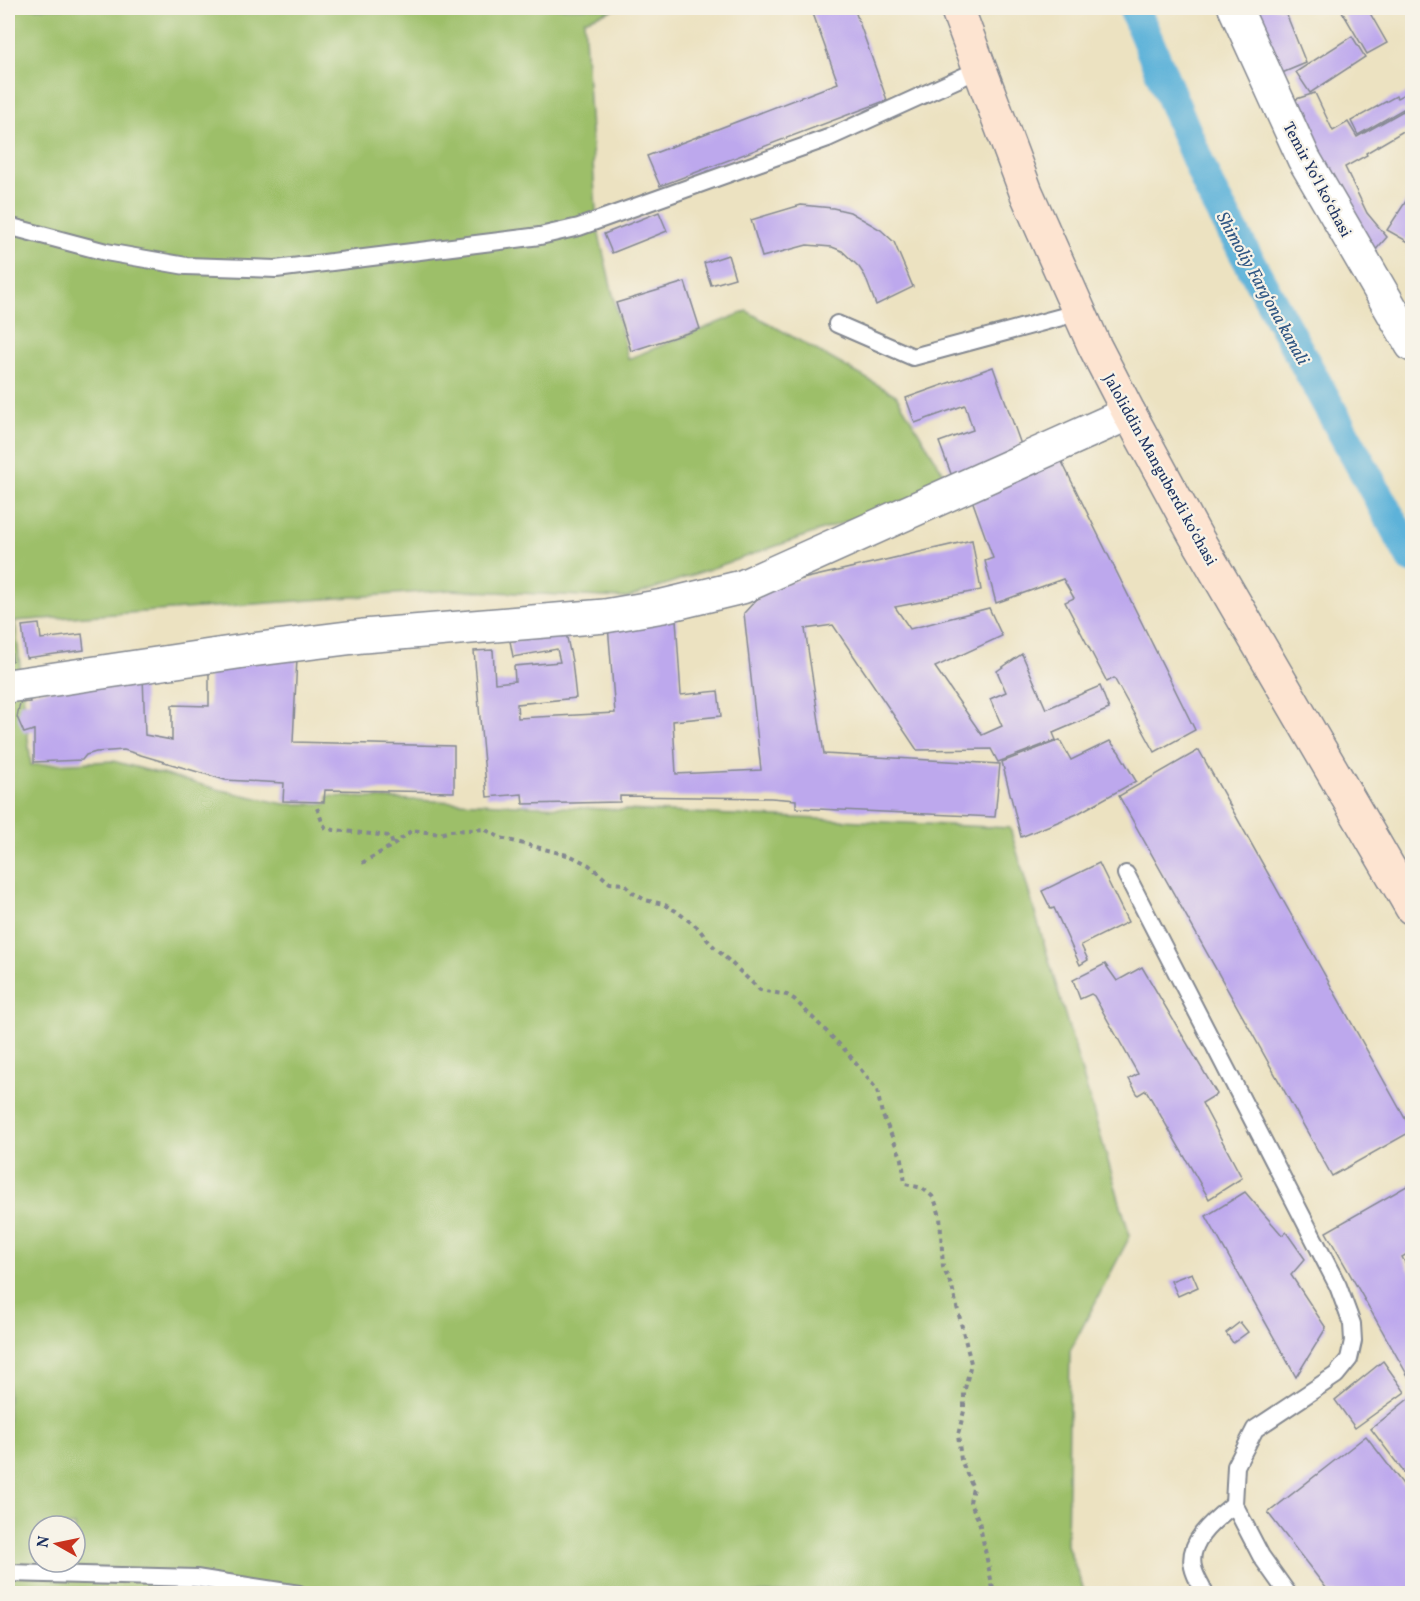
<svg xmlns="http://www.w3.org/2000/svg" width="1420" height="1601" viewBox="0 0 1420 1601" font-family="Vollkorn,serif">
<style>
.green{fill:#9dbf69;stroke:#5c7764;stroke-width:1.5;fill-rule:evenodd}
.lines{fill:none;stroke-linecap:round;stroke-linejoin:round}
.canal{stroke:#5db2d9;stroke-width:32}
.building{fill:#bda8ed}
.service-casing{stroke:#848890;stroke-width:20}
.minor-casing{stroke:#848890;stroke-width:36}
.tertiary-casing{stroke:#848890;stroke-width:36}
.secondary-casing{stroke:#848890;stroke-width:36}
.path{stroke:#848890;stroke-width:4;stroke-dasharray:4.5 4.5;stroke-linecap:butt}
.service{stroke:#fff;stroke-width:16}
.minor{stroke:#fff;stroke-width:33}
.tertiary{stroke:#fff;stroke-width:33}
.secondary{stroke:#fde4d1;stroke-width:33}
.labels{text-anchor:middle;stroke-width:4.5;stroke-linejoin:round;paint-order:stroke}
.street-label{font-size:16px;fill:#1b2f5e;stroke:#f7f3e8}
.water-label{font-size:18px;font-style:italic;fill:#2f5683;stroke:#f7f3e8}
</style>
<rect width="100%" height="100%" fill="#f7f3e8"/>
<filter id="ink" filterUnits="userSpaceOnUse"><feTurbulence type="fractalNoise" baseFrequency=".0167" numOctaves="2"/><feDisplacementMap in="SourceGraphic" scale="12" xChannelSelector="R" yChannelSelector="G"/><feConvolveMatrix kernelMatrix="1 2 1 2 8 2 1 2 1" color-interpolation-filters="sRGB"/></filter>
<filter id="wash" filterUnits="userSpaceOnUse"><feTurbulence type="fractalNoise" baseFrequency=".008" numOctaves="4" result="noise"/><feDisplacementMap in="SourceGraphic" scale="24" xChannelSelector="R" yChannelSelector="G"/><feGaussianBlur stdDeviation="1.35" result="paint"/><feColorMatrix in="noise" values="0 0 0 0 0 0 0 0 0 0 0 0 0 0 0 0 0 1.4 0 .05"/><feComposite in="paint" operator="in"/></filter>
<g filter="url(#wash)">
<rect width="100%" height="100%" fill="#ece2c1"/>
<!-- green -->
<path class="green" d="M8,8H618L584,20L597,226L628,359L747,311L896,395L951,485L627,598L451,590L15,621L31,765L113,761L221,790L284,804H328V796L1010,828L1130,1236L1070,1351L1067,1545L1085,1593L8,1594ZM39,1526H75V1562H39Z"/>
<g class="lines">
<!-- canal -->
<path class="canal" d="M1134,8L1210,190L1412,558"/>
</g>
<g id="blocks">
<!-- building -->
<g class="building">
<path d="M811,8H854L887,100L660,186L647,156L838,83Z"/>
<path d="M1241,8H1284L1306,63L1270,78Z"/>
<path d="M1340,8H1367L1387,43L1367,54Z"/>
<path d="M1352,36L1365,57L1310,93L1296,72Z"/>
<path d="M1412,90V106L1404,111L1403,109L1358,135L1351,121L1396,96L1397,98Z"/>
<path d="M1315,93L1333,131L1348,122L1357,137L1403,111L1406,114L1412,110V126L1366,153L1367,155L1345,167L1367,213L1387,237L1373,253L1287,102Z"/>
<path d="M1412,192V244L1387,230Z"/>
<path d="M801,205L833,208L850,212L881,230L894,242L913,287L876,305L865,276L859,267L842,251L832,247L807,245L762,257L751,220Z"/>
<path d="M659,212L667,231L612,253L604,234Z"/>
<path d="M728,255L735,278L711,285L704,263Z"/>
<path d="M685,282L700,329L631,351L616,303Z"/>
<path d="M993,367L1024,453L953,479L939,442L973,430L965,405L915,423L906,398Z"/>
<path d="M1059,456L1195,730L1155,752L1114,678L1107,682L1065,602L1074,598L1063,579L996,603L985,561L993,558L971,497Z"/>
<path d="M972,540L981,590L895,607L910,629L989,608L1002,636L935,667L982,735L1002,726L990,699L1006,692L997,671L1022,654L1046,709L1100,686L1109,709L1053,733L1056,740L998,762L991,749L917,750L833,625L805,629L824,754L1000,764L995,817L796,808V800L771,798L620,796V802L523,804L522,794L487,797L474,651L493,650L495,683L515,681L514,666L560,662L557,649L513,657L510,641L566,633L572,661L576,698L517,704L518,718L615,713L608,625L676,619L681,695L718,691L721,716L673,721L676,774L761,770L744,613L768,587Z"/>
<path d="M39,624L41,639L82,634L84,650L26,658L22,626Z"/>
<path d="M8,637H10L12,661H8Z"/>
<path d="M297,658L293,742L454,746V792L325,790L324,802L283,801L284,783L225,780L124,750L96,752L86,755L82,760L34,762V730L24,733L17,717L20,703L30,702L29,693L143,675L145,735L172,740V705L209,706V665Z"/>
<path d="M1060,740L1071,760L1110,741L1119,752L1136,781L1077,814L1021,837L1002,762Z"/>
<path d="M1199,750L1412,1131L1332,1176L1119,796Z"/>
<path d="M1099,863L1128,922L1081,945L1088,960L1080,965L1054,908L1051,909L1042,891Z"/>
<path d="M1105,964L1117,981L1142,967L1217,1094L1202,1103L1242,1178L1209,1199L1146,1090L1138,1095L1129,1079L1138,1074L1094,996L1091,994L1080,999L1073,980Z"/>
<path d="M1412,1183V1251L1402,1257L1412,1275V1383L1326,1232Z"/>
<path d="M1245,1192L1282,1235L1286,1232L1305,1259L1291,1275L1326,1328L1296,1377L1206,1216Z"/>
<path d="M1192,1273L1198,1287L1178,1296L1171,1281Z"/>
<path d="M1240,1322L1248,1332L1233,1343L1226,1333Z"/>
<path d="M1383,1361L1405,1392L1355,1428L1335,1400Z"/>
<path d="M1412,1396V1483L1371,1429Z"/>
<path d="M1366,1436L1412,1496V1593H1330L1268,1513Z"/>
</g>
</g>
</g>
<g filter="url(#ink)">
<use href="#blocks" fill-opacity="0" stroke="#848890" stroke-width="1.5"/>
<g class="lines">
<defs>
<g id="service">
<path d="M8,226L106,252L186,266L276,269L540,236L579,227L828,138L980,69"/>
<path d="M837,324L913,357L1080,312"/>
<path d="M1126,874L1338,1286L1352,1324L1353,1341L1349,1359L1336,1375L1255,1429L1236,1466L1234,1504L1261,1556L1288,1594"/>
<path d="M8,1573L196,1578L299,1594"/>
<path d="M1205,1594C1201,1585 1195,1577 1193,1567C1187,1540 1216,1519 1234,1504"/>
</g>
<path id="minor" d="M8,686L251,650L363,636L605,616L663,606L742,587L1129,413"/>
<path id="tertiary" d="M1235,8L1304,159L1412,345"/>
<path id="secondary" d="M957,8L1026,192L1094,345L1129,413L1195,535L1412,908"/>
</defs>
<!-- service casing -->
<use href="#service" class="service-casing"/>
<!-- minor casing -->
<use href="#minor" class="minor-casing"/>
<!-- tertiary casing -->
<use href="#tertiary" class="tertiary-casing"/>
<!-- secondary casing -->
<use href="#secondary" class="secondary-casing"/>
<!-- path -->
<g class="path">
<path d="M317,808L323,824L326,828L334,830L390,836L393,845"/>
<path d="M362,863L395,844L412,830L440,834L450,831L484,829L501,838L571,856L589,865L610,883L624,884L633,893L645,900L663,904L676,911L697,927L710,943L760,990L787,995L794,999L846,1051L877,1090L882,1114L902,1159L905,1184L922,1188L932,1196L935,1201L940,1216L943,1267L952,1287L971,1363L964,1393V1411L958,1435L961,1460L973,1488L970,1502L979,1521L994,1594"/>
</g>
<!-- service -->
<use href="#service" class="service"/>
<!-- minor -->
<use href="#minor" class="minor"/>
<!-- tertiary -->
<use href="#tertiary" class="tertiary"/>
<!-- secondary -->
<use href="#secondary" class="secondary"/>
</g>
</g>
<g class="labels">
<!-- street labels -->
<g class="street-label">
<text transform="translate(1318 179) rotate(62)" y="6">Temir Yoʻl koʻchasi</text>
<text transform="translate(1161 469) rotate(61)" y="6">Jaloliddin Manguberdi koʻchasi</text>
</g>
<!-- water labels -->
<g class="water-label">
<text transform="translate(1263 288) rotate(61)" y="6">Shimoliy Fargʻona kanali</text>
</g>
</g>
<!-- margin -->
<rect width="1420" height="1601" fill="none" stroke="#f7f3e8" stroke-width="30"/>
<!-- north arrow -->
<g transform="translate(57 1544) rotate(279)"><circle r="28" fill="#f7f3e8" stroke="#9fa5b1" stroke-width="1.5"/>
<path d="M0-4.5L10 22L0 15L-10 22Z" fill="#c8321e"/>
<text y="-9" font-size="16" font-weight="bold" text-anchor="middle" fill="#1b2f5e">N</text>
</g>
</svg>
